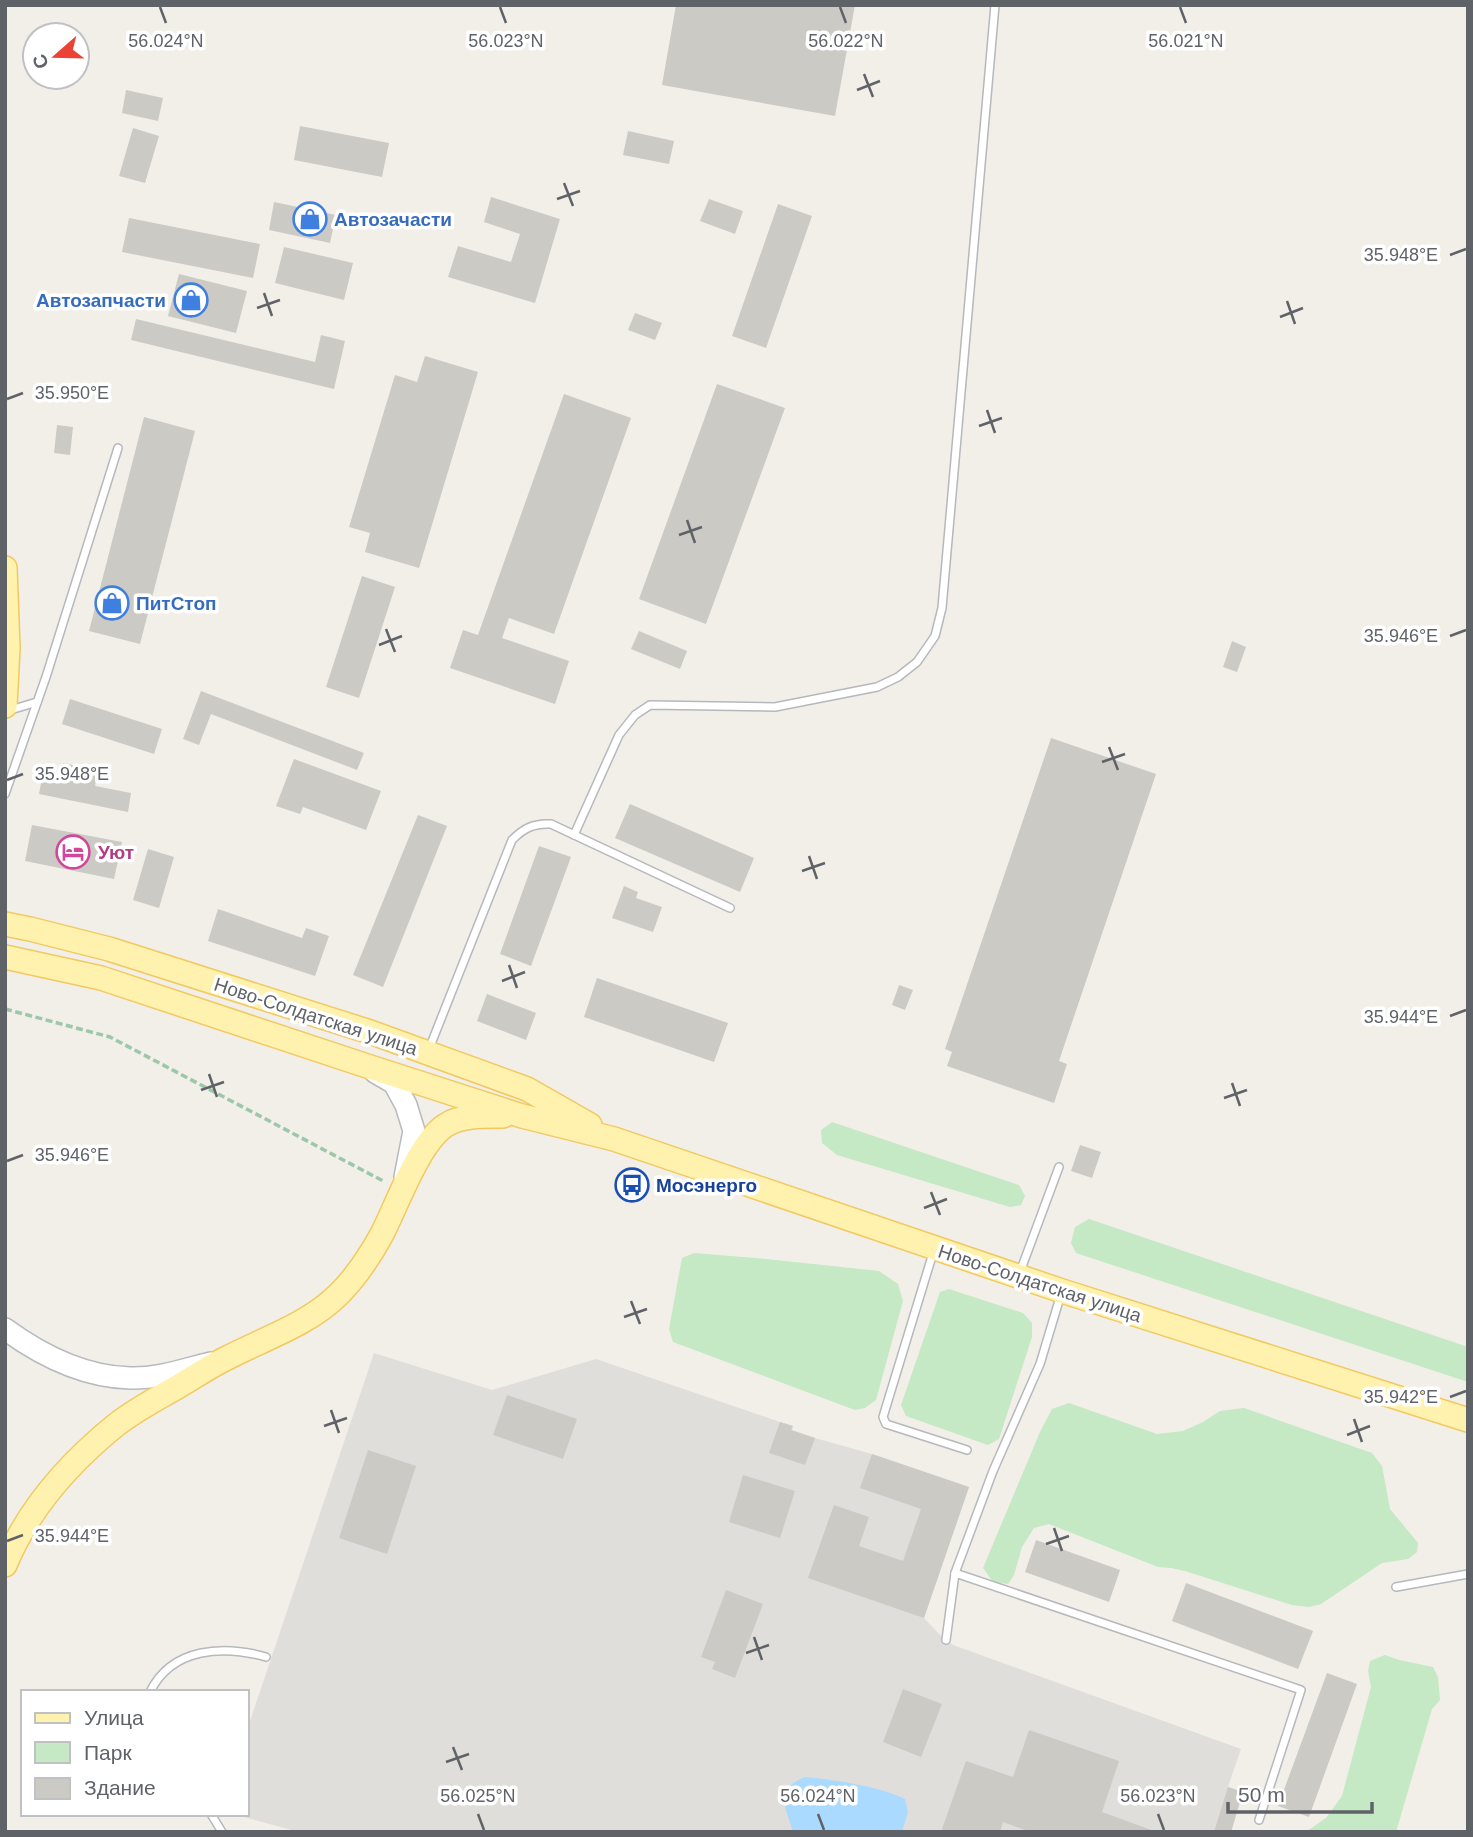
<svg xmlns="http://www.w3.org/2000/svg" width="1473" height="1837" viewBox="0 0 1473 1837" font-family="Helvetica,sans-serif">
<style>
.industrial{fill:#e0deda}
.green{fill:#c5e8c5}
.water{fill:#aadaff}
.building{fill:#cccac5}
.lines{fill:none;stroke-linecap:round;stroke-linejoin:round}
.lane-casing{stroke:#b5b8bc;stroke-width:10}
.secondary-casing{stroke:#b6babf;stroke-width:24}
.primary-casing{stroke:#f2c960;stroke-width:26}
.path{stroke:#9cc7a9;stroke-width:3.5;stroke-dasharray:7 3.5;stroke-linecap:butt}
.lane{stroke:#fff;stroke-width:7}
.secondary{stroke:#fff;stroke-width:21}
.primary{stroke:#fff2af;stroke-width:23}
.ticks{fill:none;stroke:#5f6368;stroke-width:2.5}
.labels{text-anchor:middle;stroke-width:7;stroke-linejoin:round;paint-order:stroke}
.shop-label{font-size:19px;font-weight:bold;fill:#366cbe;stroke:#fff;text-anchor:start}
.hotel-label{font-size:19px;font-weight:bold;fill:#b23c85;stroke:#fff;text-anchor:start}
.street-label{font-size:19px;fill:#5f6368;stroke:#fff}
.transit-label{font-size:19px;font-weight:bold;fill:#164399;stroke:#fff;text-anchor:start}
.ticks-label{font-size:18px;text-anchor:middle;fill:#5f6368;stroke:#fff;stroke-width:7;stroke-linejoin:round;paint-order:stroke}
</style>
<rect width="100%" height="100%" fill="#f1efe8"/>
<!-- industrial -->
<path class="industrial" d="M374,1353L492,1390L596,1359L780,1422L793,1426L792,1430L815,1438L872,1454L969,1487L924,1618L940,1635L953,1645L1241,1749L1228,1787L1243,1792L1231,1832H299L240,1816V1814H247V1730Z"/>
<!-- green -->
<g class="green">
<path d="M832,1122L1019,1185L1025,1196L1021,1205L1010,1207L837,1155L822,1143L821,1130Z"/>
<path d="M1089,1219L1468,1347V1382L1076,1253L1071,1243L1075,1227Z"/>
<path d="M694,1253L766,1259L879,1271L898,1284L903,1301L876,1400L865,1408L855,1410L673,1342L669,1329L682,1258Z"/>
<path d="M949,1289L1023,1313L1032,1323V1337L999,1439L988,1445L906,1416L901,1405L940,1292Z"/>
<path d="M1069,1403L1157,1434L1183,1431L1203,1422L1220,1411L1244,1408L1372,1453L1382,1466L1390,1509L1418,1543L1417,1552L1408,1559L1382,1563L1321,1604L1309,1607L1292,1605L1185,1571L1171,1568L1158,1567L1049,1524L1034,1528L1022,1547L1014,1575L1008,1584L993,1582L983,1568L1040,1432L1052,1409Z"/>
<path d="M1385,1655L1399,1660L1433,1667L1438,1677L1440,1700L1432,1709L1396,1832H1306L1326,1818L1342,1796L1371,1687L1368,1671L1370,1661Z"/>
</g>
<!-- water -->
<path class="water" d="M805,1777C831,1779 882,1787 905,1799L908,1812L902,1832H793C786,1807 773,1790 805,1777Z"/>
<!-- building -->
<g class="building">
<path d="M676,5H855L835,116L662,85Z"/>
<path d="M126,90L163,98L158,121L122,113Z"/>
<path d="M300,126L389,143L382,177L294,160Z"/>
<path d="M133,128L159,136L145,183L119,176Z"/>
<path d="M628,131L674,141L669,164L623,155Z"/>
<path d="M491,197L560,219L535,303L448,277L458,246L511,262L520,234L484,222Z"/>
<path d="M709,199L743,211L735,234L700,221Z"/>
<path d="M274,202L336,215L330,243L269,230Z"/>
<path d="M778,204L812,216L766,348L732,336Z"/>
<path d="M129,218L260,244L253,278L122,252Z"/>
<path d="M284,247L353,263L344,300L275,283Z"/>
<path d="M179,274L247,291L236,333L168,316Z"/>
<path d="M635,313L662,323L655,340L628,330Z"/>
<path d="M136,319L315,362L321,335L345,341L334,389L131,340Z"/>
<path d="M425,356L478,372L419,568L365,552L370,533L349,527L395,375L417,382Z"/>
<path d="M717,384L785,408L706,624L639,599Z"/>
<path d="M564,394L631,418L554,634L509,618L502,638L569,661L555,704L450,668L463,630L478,635Z"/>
<path d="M144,417L195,431L140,644L89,631Z"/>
<path d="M57,425L73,427L70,455L54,453Z"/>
<path d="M362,576L395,587L359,698L326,687Z"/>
<path d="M639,631L687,651L680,669L631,649Z"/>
<path d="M1232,641L1246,647L1237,672L1223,667Z"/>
<path d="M201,691L364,753L357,770L211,714L199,745L183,739Z"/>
<path d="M70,699L162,729L154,754L62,724Z"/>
<path d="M1051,738L1156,774L1059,1061L1067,1064L1054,1103L947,1066L952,1052L945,1049Z"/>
<path d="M294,759L381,791L366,830L303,807L300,814L276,806Z"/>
<path d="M63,763L98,770L95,786L131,793L128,812L39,794L43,772L61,776Z"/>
<path d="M630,804L754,858L740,892L615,838Z"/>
<path d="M418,815L447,826L383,987L353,975Z"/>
<path d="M32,825L122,842L114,879L25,861Z"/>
<path d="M539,846L571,857L531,966L500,954Z"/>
<path d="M148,849L174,857L159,908L133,900Z"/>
<path d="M624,886L638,892L636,898L662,907L653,932L612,918Z"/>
<path d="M218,909L302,938L306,928L329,936L315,976L208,941Z"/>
<path d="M597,978L728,1023L714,1062L584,1017Z"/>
<path d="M899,985L913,990L905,1010L892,1005Z"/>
<path d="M487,994L536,1013L526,1040L477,1021Z"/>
<path d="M1080,1145L1101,1152L1092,1178L1071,1171Z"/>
<path d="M507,1395L577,1419L563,1459L493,1435Z"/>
<path d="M780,1422L793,1426L791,1430L815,1438L805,1465L769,1453Z"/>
<path d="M368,1450L416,1466L387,1554L339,1538Z"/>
<path d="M872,1454L969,1487L924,1618L808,1578L834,1505L869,1517L859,1546L903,1561L921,1509L860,1488Z"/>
<path d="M743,1475L795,1491L780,1538L729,1522Z"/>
<path d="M1036,1540L1120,1570L1109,1602L1025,1572Z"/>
<path d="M1186,1583L1313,1631L1298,1669L1172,1621Z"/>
<path d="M726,1590L763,1604L735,1678L712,1669L715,1662L701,1657Z"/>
<path d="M1327,1673L1357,1684L1309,1817L1278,1806Z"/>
<path d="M903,1689L942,1704L921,1757L883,1742Z"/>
<path d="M1029,1730L1119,1761L1102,1812L1157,1832H1030L1003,1822L1000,1832H941L966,1761L1013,1777Z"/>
<path d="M1228,1787L1243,1792L1231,1832H1214Z"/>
</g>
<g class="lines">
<defs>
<g id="lane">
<path d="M7,711L37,702"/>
<path d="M5,794L46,677L118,448"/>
<path d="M574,835L619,735L635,715L650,705L775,707L877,687L898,677L917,662L935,636L942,608L995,5"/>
<path d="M429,1049L512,840C524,828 534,823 551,824L730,908"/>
<path d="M933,1253L883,1417L886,1424L967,1450"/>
<path d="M1020,1272L1059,1167"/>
<path d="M955,1573L1301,1690L1259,1820"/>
<path d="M1396,1587L1468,1574"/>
<path d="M946,1640L955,1573L993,1471L1040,1364L1061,1294"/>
<path d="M150,1692C172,1647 224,1645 266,1657"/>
<path d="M211,1814L222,1832"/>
</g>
<g id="secondary">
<path d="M375,1072L394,1083L406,1105L414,1131L405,1177"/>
<path d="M5,1329C42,1356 84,1377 130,1378C158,1379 185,1369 211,1363"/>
</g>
<g id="primary">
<path d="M5,568L8,648L5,706"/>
<path d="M5,924L30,929L109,949L370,1032L527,1089L590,1125"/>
<path d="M5,957L101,978L364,1065L522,1116L614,1139L1062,1291L1468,1420"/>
<path d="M5,1565C28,1509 69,1463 116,1425C135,1410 158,1398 179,1386C194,1377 209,1367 225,1359C263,1339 308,1325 339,1294C357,1276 370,1256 382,1234C397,1205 419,1142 446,1125C462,1115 485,1116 503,1116"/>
</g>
</defs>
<!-- lane casing -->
<use href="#lane" class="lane-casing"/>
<!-- secondary casing -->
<use href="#secondary" class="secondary-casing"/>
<!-- primary casing -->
<use href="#primary" class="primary-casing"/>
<!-- path -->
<path class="path" d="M5,1009L110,1037L385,1182"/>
<!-- lane -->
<use href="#lane" class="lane"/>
<!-- secondary -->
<use href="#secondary" class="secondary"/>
<!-- primary -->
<use href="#primary" class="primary"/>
</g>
<!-- ticks -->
<path class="ticks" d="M160,7L166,23M500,7L506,23M840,7L846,23M1180,7L1186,23M864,74L873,97M857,90L880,81M564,183L573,206M557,199L580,191M1450,255L1466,249M264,293L272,316M1287,301L1295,324M257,308L280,300M1280,317L1303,308M7,399L23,393M987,410L995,433M979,426L1002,418M687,520L695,543M679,535L702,527M386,629L395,652M1450,636L1466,630M379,645L402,636M1109,747L1118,770M1102,762L1125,754M7,780L23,774M809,856L817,879M802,871L825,863M509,965L517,988M502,981L525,972M1450,1016L1466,1010M209,1074L217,1097M1232,1083L1240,1106M201,1090L224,1082M1224,1098L1247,1090M7,1161L23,1155M931,1192L940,1215M924,1208L947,1199M631,1301L640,1324M624,1317L647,1309M1450,1397L1466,1391M331,1410L339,1433M1354,1419L1362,1442M324,1426L347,1418M1347,1435L1370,1426M1054,1528L1062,1551M7,1541L23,1535M1046,1544L1069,1536M754,1637L762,1660M746,1653L769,1645M453,1747L462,1770M446,1762L469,1754M478,1814L484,1830M818,1814L824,1830M1158,1814L1164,1830"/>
<!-- icons -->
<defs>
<symbol id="shop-ring" viewBox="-11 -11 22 22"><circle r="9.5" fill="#fff" stroke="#3f7fe0" stroke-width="1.5"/><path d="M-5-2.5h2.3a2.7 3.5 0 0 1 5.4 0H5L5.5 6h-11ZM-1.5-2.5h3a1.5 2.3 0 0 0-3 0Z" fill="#3f7fe0"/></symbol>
<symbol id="hotel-ring" viewBox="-11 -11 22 22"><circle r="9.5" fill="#fff" stroke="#d1479c" stroke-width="1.5"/><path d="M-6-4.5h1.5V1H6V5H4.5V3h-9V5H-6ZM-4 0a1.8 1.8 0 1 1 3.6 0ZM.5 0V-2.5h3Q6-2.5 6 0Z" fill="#d1479c"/></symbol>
<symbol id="bus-ring" viewBox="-11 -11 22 22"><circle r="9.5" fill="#fff" stroke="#1a4fb4" stroke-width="1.5"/><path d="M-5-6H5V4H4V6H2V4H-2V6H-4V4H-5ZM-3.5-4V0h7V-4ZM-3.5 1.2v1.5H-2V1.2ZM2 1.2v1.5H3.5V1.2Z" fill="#1a4fb4"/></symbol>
</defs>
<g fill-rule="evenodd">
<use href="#shop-ring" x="291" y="200" width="38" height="38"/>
<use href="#shop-ring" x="172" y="281" width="38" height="38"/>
<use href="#shop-ring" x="93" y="584" width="38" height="38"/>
<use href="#hotel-ring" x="54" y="833" width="38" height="38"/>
<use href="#bus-ring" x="613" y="1166" width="38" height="38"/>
</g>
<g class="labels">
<!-- shop labels -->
<g class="shop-label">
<text x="334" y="226">Автозачасти</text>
<text x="166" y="307" text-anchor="end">Автозапчасти</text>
<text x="136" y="610">ПитСтоп</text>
</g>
<!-- hotel labels -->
<g class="hotel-label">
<text x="98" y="859">Уют</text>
</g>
<!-- street labels -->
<g class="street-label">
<text transform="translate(316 1016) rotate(18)" y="7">Ново-Солдатская улица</text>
<text transform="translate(1040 1283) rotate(18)" y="7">Ново-Солдатская улица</text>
</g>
<!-- transit labels -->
<g class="transit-label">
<text x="656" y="1192">Мосэнерго</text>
</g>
</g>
<g class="ticks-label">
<text x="166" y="47">56.024°N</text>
<text x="506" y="47">56.023°N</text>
<text x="846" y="47">56.022°N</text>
<text x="1186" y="47">56.021°N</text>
<text x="1401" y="261">35.948°E</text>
<text x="72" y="399">35.950°E</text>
<text x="1401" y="642">35.946°E</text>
<text x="72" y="780">35.948°E</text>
<text x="1401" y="1023">35.944°E</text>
<text x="72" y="1161">35.946°E</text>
<text x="1401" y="1403">35.942°E</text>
<text x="72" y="1542">35.944°E</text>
<text x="478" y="1802">56.025°N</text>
<text x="818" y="1802">56.024°N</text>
<text x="1158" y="1802">56.023°N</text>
</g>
<!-- border -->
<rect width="1473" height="1837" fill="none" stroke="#5f6368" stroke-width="14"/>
<!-- legend -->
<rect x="21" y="1690" width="228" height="126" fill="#ffffff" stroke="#bfc1c3" stroke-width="2"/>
<rect x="35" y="1713" width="35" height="10" fill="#fff2af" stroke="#bfc1c3" stroke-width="2"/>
<text x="84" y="1725" font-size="21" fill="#5f6368">Улица</text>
<rect x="35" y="1742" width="35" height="21" fill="#c5e8c5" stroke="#bfc1c3" stroke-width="2"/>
<text x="84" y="1760" font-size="21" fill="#5f6368">Парк</text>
<rect x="35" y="1778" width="35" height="21" fill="#cccac5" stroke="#bfc1c3" stroke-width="2"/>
<text x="84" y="1795" font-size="21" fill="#5f6368">Здание</text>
<!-- north arrow -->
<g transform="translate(56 56) rotate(250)"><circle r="33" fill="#ffffff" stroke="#bfc1c3" stroke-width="2"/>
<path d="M0-5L12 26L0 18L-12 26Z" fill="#ea4335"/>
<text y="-10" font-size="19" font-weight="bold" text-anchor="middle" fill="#5f6368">С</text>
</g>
<!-- scale -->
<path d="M1228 1802v10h144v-10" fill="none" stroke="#5f6368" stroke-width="3.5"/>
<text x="1238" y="1802" font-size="21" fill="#5f6368" stroke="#ffffff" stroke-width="5" paint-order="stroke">50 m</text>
</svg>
